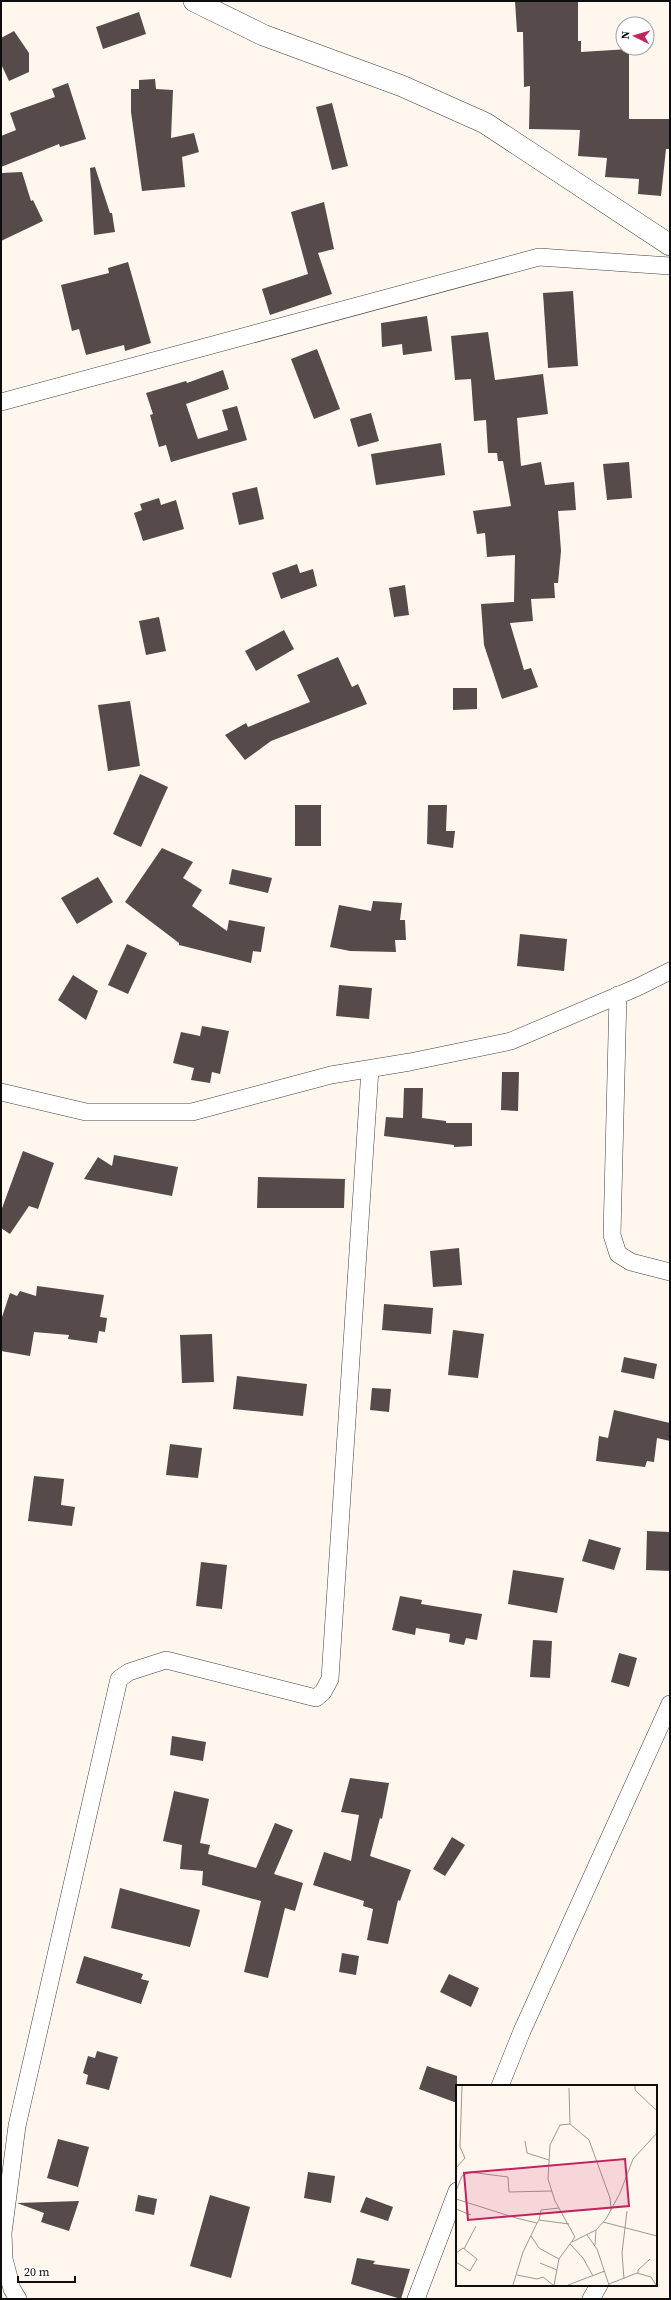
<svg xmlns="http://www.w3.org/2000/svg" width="671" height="2300" viewBox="0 0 671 2300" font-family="'Source Serif 4',serif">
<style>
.building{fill:#564a4a}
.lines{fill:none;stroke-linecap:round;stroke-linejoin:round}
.minor-casing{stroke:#404040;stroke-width:18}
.tertiary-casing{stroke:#404040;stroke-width:22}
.minor{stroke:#fff;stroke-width:17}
.tertiary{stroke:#fff;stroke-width:21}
.inset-road{fill:none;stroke:#9e9994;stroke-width:1}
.view{fill:#c02360;fill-opacity:0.15;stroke:#c02360;stroke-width:2}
.inset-edge{fill:none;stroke:#0d0d0d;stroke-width:2}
</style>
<rect width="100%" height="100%" fill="#fff6ee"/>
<!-- building -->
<g class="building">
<path d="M515,1L578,2V41H581V52L629,49V119H670V149H666L661,196L638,194L639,179L605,177L607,158L578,156L580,130L529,129L530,86L524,87L523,32H517Z"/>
<path d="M139,12L146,34L103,49L96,27Z"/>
<path d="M14,31L29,53V72L9,81L1,64V38Z"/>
<path d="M155,79L156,89L173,90L171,138L194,133L199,152L182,157L185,187L142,191L131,112V89H139V80Z"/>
<path d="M68,83L86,139L60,147L59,144L1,167V136L16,130L10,113L55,97L52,89Z"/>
<path d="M332,103L348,166L332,170L316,107Z"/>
<path d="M95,167L110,213H112L115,232L94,235L90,168Z"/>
<path d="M22,172L31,201L33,200L43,221L1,241V173Z"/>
<path d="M324,202L334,249L318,253L332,294L270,315L262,289L308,274L291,212Z"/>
<path d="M128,262L151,343L125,351L124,345L86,355L79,329L72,331L61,285L109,273L108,268Z"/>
<path d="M573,291L578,366L548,368L543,293Z"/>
<path d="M427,316L432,351L403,355L402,344L382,347L381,323Z"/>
<path d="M488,332L495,380L543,374L548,414L517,418L521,466L541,462L545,485L574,482L576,510L558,511L561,551L558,583H554L555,598L531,599L533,621L510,623L524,670L531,668L538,687L502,699L484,645L481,604L514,602L515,555L487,557L485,533L477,534L473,511L511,506L503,461H498L497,453H488L486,420L474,421L471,379L455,380L451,336Z"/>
<path d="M317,349L340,409L314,419L291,359Z"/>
<path d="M223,370L229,389L186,404L198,439L228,430L222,410L237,406L247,440L171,462L166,445L159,447L150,415L153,414L146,393L186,381L187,383Z"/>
<path d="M371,413L379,441L358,447L350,419Z"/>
<path d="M441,443L445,475L376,485L371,454Z"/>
<path d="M629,462L632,498L607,500L603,464Z"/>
<path d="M257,487L264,519L239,525L232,493Z"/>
<path d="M159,498L161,505L176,500L184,529L143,541L134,513L142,510L140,504Z"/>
<path d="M297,564L300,573L313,569L317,586L281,599L272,573Z"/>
<path d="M405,585L409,615L394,617L389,588Z"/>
<path d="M159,617L166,651L146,655L139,621Z"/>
<path d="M284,630L294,649L256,671L245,651Z"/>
<path d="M338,657L352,687L358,684L367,704L271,741L245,760L225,735L246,723L248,727L310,702L297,675Z"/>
<path d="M453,688H477V709L453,710Z"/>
<path d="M130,701L140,766L108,771L98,705Z"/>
<path d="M140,774L168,787L141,847L113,834Z"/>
<rect x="295" y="805" width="26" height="41"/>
<path d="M428,805H447L446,831H455L453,848L427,844Z"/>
<path d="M162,848L193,862L183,878L202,890L192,906L227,931L229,920L265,927L261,952L253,951L251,963L179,945V943L125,902Z"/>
<path d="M232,869L272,878L268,893L229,884Z"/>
<path d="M98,877L113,902L77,924L61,898Z"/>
<path d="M373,901L402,903L400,920H405L406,940H395L396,952L350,951L330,947L339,905L371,911Z"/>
<path d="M520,934L567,939L564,971L517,966Z"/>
<path d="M127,944L147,953L128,994L108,985Z"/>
<path d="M73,975L98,991L86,1020L58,1000Z"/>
<path d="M339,985L372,988L369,1019L336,1016Z"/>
<path d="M202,1026L229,1031L220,1074L212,1072L210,1083L191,1080L194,1068L173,1063L181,1032L200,1036Z"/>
<path d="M502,1072H519L518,1111L501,1110Z"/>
<path d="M404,1088H423L422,1118L446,1121V1123H472V1146L454,1147V1145L384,1136L386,1117L403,1118Z"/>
<path d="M23,1151L54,1163L38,1209L29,1206L10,1234L1,1228V1211Z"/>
<path d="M114,1155L178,1167L172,1196L84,1179L98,1157L112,1166Z"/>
<path d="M258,1177L345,1179L344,1208H257Z"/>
<path d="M459,1248L462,1285L433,1287L430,1251Z"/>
<path d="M37,1286L104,1295L100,1317L107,1318L105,1332L99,1331L97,1343L68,1339L69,1335L34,1332L30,1356L1,1351V1320L10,1293L17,1296L20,1291L36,1296Z"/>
<path d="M384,1304L433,1308L431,1334L382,1330Z"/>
<path d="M453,1330L484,1334L478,1378L448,1375Z"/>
<path d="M212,1334L214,1382L182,1383L180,1335Z"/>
<path d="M624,1357L657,1364L654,1379L621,1372Z"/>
<path d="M237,1376L307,1384L303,1416L233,1409Z"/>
<path d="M372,1388L391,1389L389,1412L370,1410Z"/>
<path d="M614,1410L670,1423V1441L657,1438L654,1462L647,1461L645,1467L596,1461L599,1436L608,1438Z"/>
<path d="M170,1444L202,1448L198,1478L166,1475Z"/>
<path d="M34,1476L64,1479L61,1505L75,1507L72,1526L28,1521Z"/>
<path d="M647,1531L670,1532V1571L646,1570Z"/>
<path d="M589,1539L621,1548L614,1570L582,1561Z"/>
<path d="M201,1562L227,1565L222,1609L196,1606Z"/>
<path d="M513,1570L564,1578L557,1613L508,1604Z"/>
<path d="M400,1596L422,1600L421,1604L482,1614L477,1640L466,1638L464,1645L449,1642L450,1634L416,1628L415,1635L392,1630Z"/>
<path d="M533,1640L552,1641L550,1678L530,1677Z"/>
<path d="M619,1653L637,1658L629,1687L611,1682Z"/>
<path d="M172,1736L206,1742L203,1761L170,1755Z"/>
<path d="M350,1778L389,1783L382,1819L380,1818L370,1856L411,1870L400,1901L398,1900L388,1944L367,1940L373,1909L363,1906L364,1901L313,1885L324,1852L351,1861L359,1815L341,1812Z"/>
<path d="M174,1791L209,1799L200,1843L210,1845L208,1854L256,1868L275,1823L293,1830L274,1874L303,1883L295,1911L285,1908L268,1978L244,1972L261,1901L202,1885L203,1871L180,1869L182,1845L163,1841Z"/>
<path d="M452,1837L465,1845L445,1876L433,1869Z"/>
<path d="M120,1888L200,1910L190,1947L111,1928Z"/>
<path d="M342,1953L359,1956L356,1975L339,1972Z"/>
<path d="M84,1956L143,1974L141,1979L149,1981L141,2004L76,1983Z"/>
<path d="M449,1974L479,1988L471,2007L440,1992Z"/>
<path d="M97,2051L118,2057L109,2090L86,2084L88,2075L83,2073L88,2056L95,2058Z"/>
<path d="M427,2066L457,2076V2103L419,2089Z"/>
<path d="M58,2139L89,2147L78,2187L47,2178Z"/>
<path d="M308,2172L335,2176L331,2203L304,2198Z"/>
<path d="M138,2195L157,2199L154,2215L135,2211Z"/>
<path d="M210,2195L250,2207L231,2278L190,2266Z"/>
<path d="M366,2197L393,2207L388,2221L360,2212Z"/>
<path d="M79,2201L69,2231L41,2222L44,2213L17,2203Z"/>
<path d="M357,2258L375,2261L373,2264L410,2269L401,2299L351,2284Z"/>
</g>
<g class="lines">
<defs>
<g id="minor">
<path d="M1,402L539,257L670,266"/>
<path d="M618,995L612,1235L618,1254L631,1262L670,1272"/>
<path d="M1,1092L86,1112H192L331,1075L410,1062L511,1041L638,987L670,971"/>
<path d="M500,2086L522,2031L670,1704"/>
<path d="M18,2299L12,2289L4,2259L3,2233L17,2126L119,1679L129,1672L166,1660L316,1698L323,1692L330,1679L370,1069"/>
<path d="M416,2299L457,2191"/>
<path d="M591,2299L599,2285"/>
</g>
<path id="tertiary" d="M194,1L263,35L402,86L485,123L670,245"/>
</defs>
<!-- minor casing -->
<use href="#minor" class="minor-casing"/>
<!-- tertiary casing -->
<use href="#tertiary" class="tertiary-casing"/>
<!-- minor -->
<use href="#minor" class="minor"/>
<!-- tertiary -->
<use href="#tertiary" class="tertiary"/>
</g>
<!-- overview -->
<g transform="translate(456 2085)">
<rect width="201" height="201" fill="#fff6ee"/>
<path class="inset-road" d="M179,1V5L201,26M113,3L114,39M69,56L71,68L93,75M0,83L9,73L4,62L6,1M0,106L6,91L13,87L52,92L53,107L96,106M0,114L60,133L81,138L83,135L113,139M0,124L15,130M83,135L85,125L103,123M147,137L201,151M131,150L141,164L153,200M75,151L83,163L103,174M116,157L140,145L150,134L164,108L177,74L201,48M114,159L127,173L137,191M139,160L140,145M8,164L20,141M0,168L7,163L21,174L14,186L0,177M84,178L101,185M182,188V185L194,174M61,190L81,194L87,192L97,200M168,194L166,168L171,126M153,199L181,188L195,192L200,200M57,200L67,167L81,138M98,200L103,174L119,152L99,116L92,94L94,60L104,40L114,39L133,55L154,113L155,125M112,200L149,186"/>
<path class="view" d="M169,74L173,121L12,135L8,88Z"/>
<rect width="201" height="201" class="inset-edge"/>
</g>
<!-- border -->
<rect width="671" height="2300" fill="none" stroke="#0d0d0d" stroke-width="4"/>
<!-- north arrow -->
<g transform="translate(635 36) rotate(275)"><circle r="19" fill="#ffffff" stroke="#9e9e9e"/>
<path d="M0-3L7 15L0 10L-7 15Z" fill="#c02360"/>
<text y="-6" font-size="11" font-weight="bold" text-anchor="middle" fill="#0d0d0d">N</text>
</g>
<!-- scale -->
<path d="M18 2276v6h57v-6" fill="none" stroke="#0d0d0d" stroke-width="2"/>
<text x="24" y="2276" font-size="12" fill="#0d0d0d" stroke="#ffffff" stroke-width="3" paint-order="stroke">20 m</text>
</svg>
